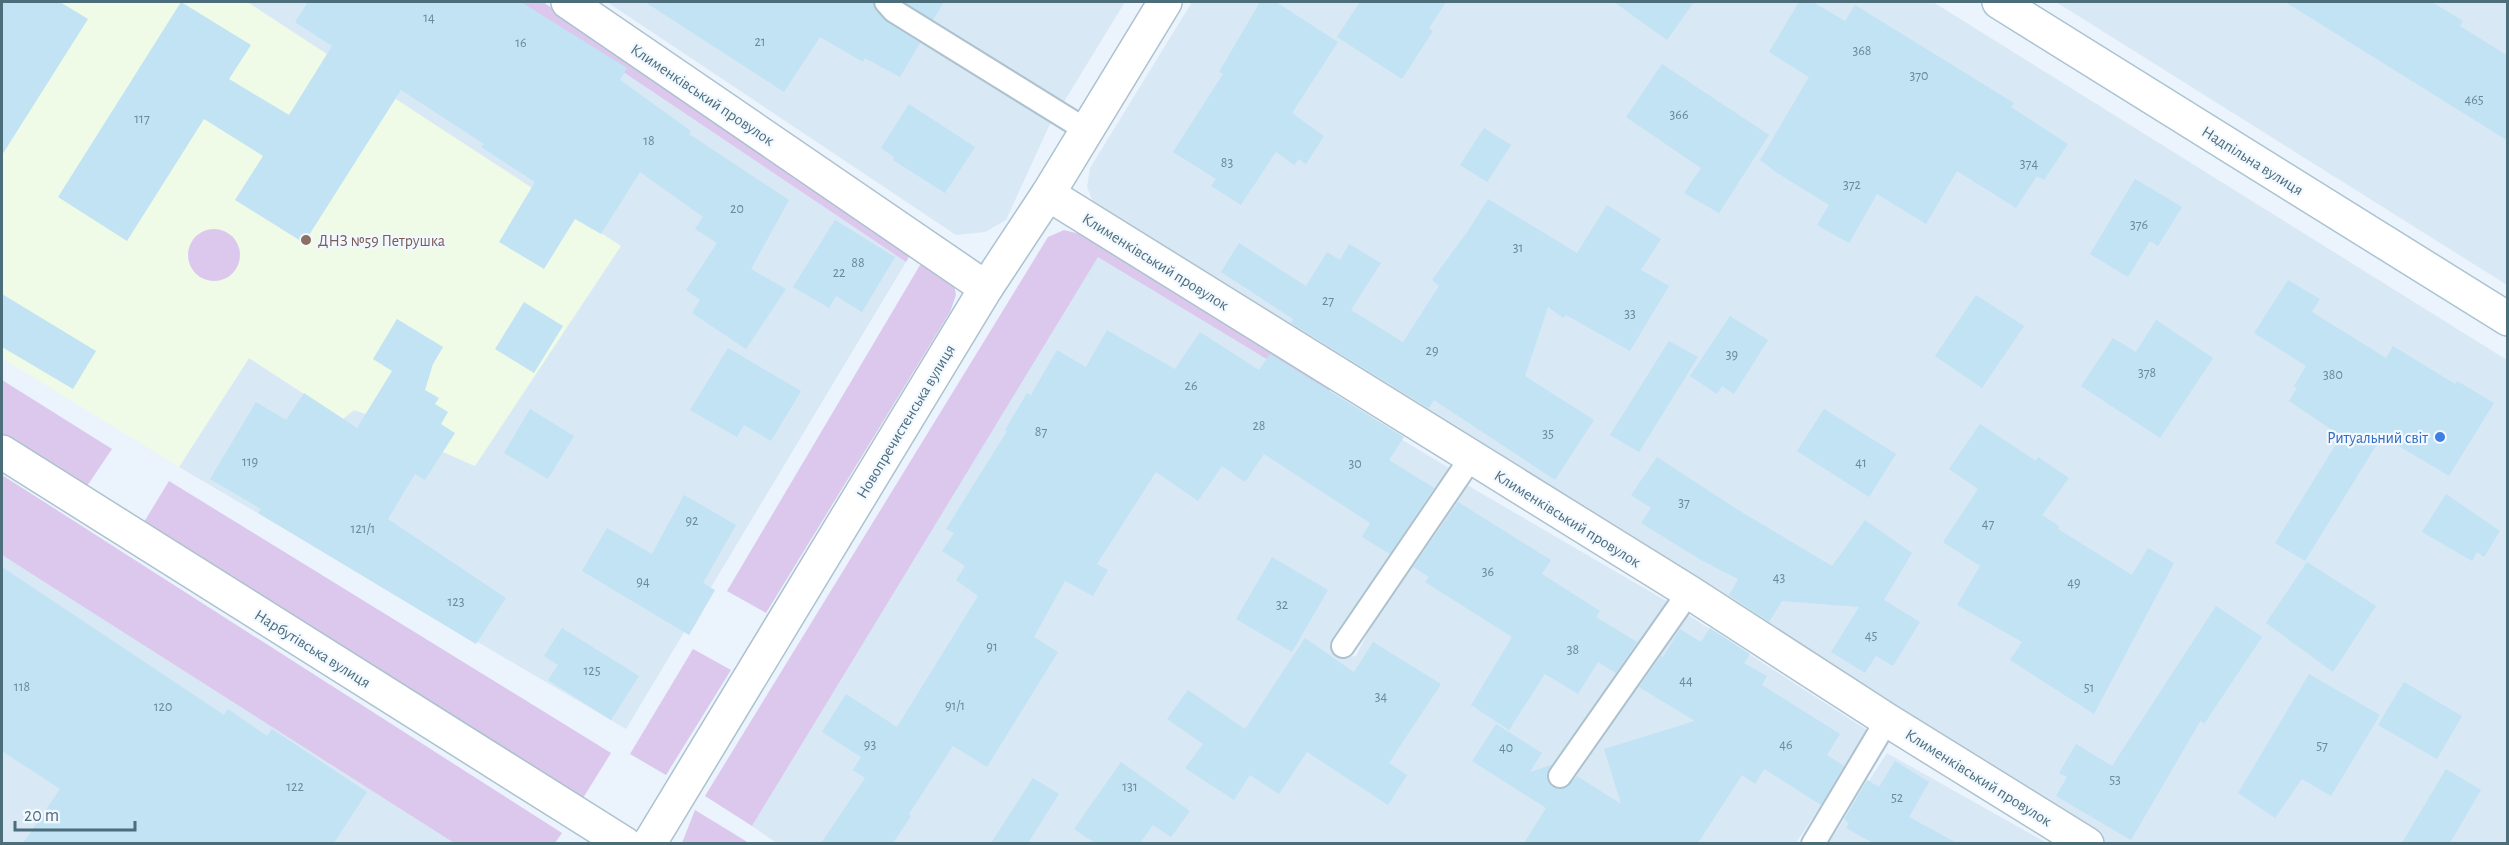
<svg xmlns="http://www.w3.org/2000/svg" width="2509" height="845" viewBox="0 0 2509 845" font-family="'Alegreya Sans',sans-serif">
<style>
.residential{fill:#d9e8f5}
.education{fill:#effae7}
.green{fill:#dbc8ec}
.building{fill:#c1e3f4}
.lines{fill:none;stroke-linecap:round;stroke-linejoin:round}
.service-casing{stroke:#acc2ce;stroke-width:26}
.minor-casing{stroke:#acc2ce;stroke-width:36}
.secondary-casing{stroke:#aac4d1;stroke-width:36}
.service{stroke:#fff;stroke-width:22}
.minor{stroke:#fff;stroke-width:33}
.secondary{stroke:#fff;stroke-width:33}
.education-dot{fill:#8d6e63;stroke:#f2f8ff;stroke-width:2}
.shop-dot{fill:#3f7fe0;stroke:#f2f8ff;stroke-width:2}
.labels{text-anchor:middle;stroke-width:4.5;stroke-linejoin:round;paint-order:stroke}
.number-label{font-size:14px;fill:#698a98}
.street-label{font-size:16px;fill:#4c6d7a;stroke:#f2f8ff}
.education-label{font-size:16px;fill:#785e54;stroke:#f2f8ff;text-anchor:start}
.shop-label{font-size:16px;fill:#366cbe;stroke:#f2f8ff;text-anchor:end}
</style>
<rect width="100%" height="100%" fill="#ebf3fd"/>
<!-- residential -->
<g class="residential">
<path d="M247,2H519L906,262L626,729L179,467L249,358L342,419L354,410L366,414L398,432L475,466L584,224Z"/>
<path d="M607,2H1125L1049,126L1006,220L985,232L956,235Z"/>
<path d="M1192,2H1933L2507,360V843H2106L1822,666L1094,204L1087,187L1090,168Z"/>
<path d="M2056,2H2507V285Z"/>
<path d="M1098,256L1449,468L1333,638L1340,657L1356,656L1390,589L1467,485L1668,602L1544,776L1567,790L1685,613L1870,732L1796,843L778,844L752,826Z"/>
<path d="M2,555L454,843H2Z"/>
<path d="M1887,753L2047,843L1828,844Z"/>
</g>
<!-- education -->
<path class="education" d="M2,2H247L621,246L475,466L398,432L366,414L354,410L343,419L249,358L179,467L2,358Z"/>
<!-- green -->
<g class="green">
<path d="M519,2H543L912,252L906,262Z"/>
<circle cx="214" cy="255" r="26"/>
<path d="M1064,230L1080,234L1105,246L1331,388L1326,395L1098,257L752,826L705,796L1048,237Z"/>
<path d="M923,260L954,284L956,295L950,312L766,613L727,591Z"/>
<path d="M2,380L112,449L85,489L2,435Z"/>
<path d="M2,475L562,833L555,843H454L2,555Z"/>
<path d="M169,481L611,753L583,798L141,527Z"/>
<path d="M693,649L731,670L666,775L630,754Z"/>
<path d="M695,810L749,843H682Z"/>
</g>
<!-- building -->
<g class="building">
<path d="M2,2H60L88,19L2,155Z"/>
<path d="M181,2L251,45L229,79L289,115L332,46L295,22L308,2H521L627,68L620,80L691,131L689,134L789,200L751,269L786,289L746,349L692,313L700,300L686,290L717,243L695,229L703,217L640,172L601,234L575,219L544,269L499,242L535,182L481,147L484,144L401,90L304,243L235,200L263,156L204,119L127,241L58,197Z"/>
<path d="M645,2H873L876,10L884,20L920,43L900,77L865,58L863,62L820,37L784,92Z"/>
<path d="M904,2H944L933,20Z"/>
<path d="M1260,2H1276L1338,42L1292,113L1324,136L1306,164L1299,159L1294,165L1276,152L1241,205L1211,186L1216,179L1173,152L1223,74L1219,72Z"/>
<path d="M1360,2H1446L1429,28L1433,31L1402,79L1337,37Z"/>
<path d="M1614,2H1694L1667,40Z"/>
<path d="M1799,2H1813L1845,21L1855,5L2014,103L2011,107L2068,144L2044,180L2037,176L2016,208L1957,171L1926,224L1877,194L1849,243L1817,225L1829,205L1777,173L1760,160L1809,77L1769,52Z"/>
<path d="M2285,2H2432L2463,21L2460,26L2508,56V141Z"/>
<path d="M1662,64L1769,135L1719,213L1684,193L1701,168L1626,117Z"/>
<path d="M909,104L975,147L945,193L893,160L894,157L881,148Z"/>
<path d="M1484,128L1511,145L1487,182L1460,165Z"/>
<path d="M2135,179L2182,207L2158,246L2150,241L2128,277L2090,254Z"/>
<path d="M1488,199L1577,253L1607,205L1661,239L1641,270L1669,286L1630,351L1566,315L1563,318L1548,307L1525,376L1594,420L1555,480L1434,400L1429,408L1425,406L1291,323L1293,319L1221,272L1239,243L1306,286L1327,252L1340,260L1349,244L1381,263L1351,310L1403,342L1439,286L1432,280L1470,228Z"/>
<path d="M835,220L895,257L862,312L836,296L829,308L793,287Z"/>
<path d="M2288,280L2320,299L2312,312L2386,358L2393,346L2455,384L2457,381L2494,403L2449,476L2382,436L2305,561L2275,543L2341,436L2289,401L2297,388L2294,386L2306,366L2254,333Z"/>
<path d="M2,294L96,351L73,389L2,347Z"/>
<path d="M1976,295L2024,326L1982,388L1935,356Z"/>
<path d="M524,302L563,326L534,373L495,349Z"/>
<path d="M1730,316L1768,340L1734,394L1722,386L1717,394L1690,376Z"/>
<path d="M397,319L443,347L433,364L425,390L439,398L435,404L448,412L441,424L455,433L425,480L415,474L388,519L506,598L476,644L258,513L261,509L210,479L256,402L286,420L304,393L357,428L392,371L373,359Z"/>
<path d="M2156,320L2213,358L2160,438L2081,386L2113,338L2136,352Z"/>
<path d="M1107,330L1175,369L1200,332L1259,370L1270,354L1404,437L1389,460L1434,488L1390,554L1362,537L1370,523L1264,454L1245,482L1222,466L1198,501L1156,472L1097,564L1108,570L1093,596L1065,581L1034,637L1058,652L987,767L953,746L909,814L911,816L893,843H821L865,778L853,770L861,757L822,732L846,694L897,727L978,596L956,580L965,566L942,551L954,533L946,529L1007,431L1005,430L1027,393L1031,395L1057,350L1086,367Z"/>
<path d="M1669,341L1698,357L1639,452L1610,435Z"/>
<path d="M728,348L801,391L771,441L744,425L737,437L690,410Z"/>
<path d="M530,409L574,436L548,479L504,453Z"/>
<path d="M1824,409L1896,454L1869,497L1797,451Z"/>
<path d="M1980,424L2036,461L2038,457L2069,478L2042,515L2059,526L2058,529L2132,575L2148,548L2174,563L2094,714L2010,660L2022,642L1957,605L1980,566L1943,542L1978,489L1949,469Z"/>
<path d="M1657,457L1735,508L1832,566L1865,520L1912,553L1884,600L1920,622L1893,666L1876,656L1865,673L1831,652L1859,607L1782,601L1769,622L1729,595L1738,579L1701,560L1641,523L1651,508L1631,495Z"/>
<path d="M2446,494L2500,531L2484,557L2477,552L2472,561L2422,532Z"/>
<path d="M684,495L736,525L703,583L715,590L689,635L582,571L607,528L652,554Z"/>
<path d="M1458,502L1551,560L1542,574L1600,611L1596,617L1637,642L1616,673L1598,662L1578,694L1545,674L1509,730L1471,705L1512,637L1425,582L1429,577L1413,567Z"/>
<path d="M1272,557L1328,590L1292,652L1236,619Z"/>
<path d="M2307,562L2376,606L2333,672L2266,623Z"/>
<path d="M2,567L224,715L228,709L267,736L272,729L367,792L334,843H23L60,789L2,751Z"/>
<path d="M2216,606L2262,637L2204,724L2201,720L2131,840L2056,796L2067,777L2059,773L2076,744L2112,766Z"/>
<path d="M562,628L639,676L611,720L548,680L558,665L544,656Z"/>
<path d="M1710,628L1750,654L1744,663L1767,676L1762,685L1840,734L1827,755L1844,766L1821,805L1764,769L1755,784L1742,775L1698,843H1524L1546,808L1472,761L1496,724L1542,753L1530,772L1551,765L1547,775L1548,782L1553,787L1559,789L1566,788L1577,776L1621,804L1604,749L1695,721L1639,687L1661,656L1663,657L1680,629L1701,642Z"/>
<path d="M1305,638L1354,672L1373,642L1441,684L1389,763L1407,775L1388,805L1307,752L1279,794L1250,775L1234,800L1185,768L1203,744L1167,719L1188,690L1245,729Z"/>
<path d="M2309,674L2380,715L2331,796L2302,779L2275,818L2238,793Z"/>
<path d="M2404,682L2462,716L2437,759L2378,725Z"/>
<path d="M1895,761L1929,782L1909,817L1957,843H1873L1846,828L1849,823L1844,819L1867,780L1879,787Z"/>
<path d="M1121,762L1190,811L1171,837L1153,825L1140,843H1095L1074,829Z"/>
<path d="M2446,769L2481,790L2450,843H2402Z"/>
<path d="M1033,778L1059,794L1028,843H991Z"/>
</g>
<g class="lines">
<defs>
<g id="service">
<path d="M886,2L894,11L1086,130"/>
<path d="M1343,646L1471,458"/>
<path d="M1560,776L1689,592"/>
<path d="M1813,844L1887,720"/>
</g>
<g id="minor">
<path d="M568,2L986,288"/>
<path d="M1048,194L1689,592L1887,720L2087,844"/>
<path d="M2,452L625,844"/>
<path d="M649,844L986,288L1048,194L1165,2"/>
</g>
<path id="secondary" d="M1999,2L2508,319"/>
</defs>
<!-- service casing -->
<use href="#service" class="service-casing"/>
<!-- minor casing -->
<use href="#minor" class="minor-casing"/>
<!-- secondary casing -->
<use href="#secondary" class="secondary-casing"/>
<!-- service -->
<use href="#service" class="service"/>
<!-- minor -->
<use href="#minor" class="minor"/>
<!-- secondary -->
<use href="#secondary" class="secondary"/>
</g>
<!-- markers -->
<circle class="education-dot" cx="306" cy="240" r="6"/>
<circle class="shop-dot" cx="2440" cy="437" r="6"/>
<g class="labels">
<!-- number labels -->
<g class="number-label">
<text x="429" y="22">14</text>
<text x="760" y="46">21</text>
<text x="521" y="47">16</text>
<text x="1862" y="55">368</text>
<text x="1919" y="80">370</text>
<text x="2474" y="104">465</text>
<text x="1679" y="119">366</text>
<text x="142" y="123">117</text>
<text x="649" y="145">18</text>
<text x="1227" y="167">83</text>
<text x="2029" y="168">374</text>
<text x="1852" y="189">372</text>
<text x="737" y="213">20</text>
<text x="2139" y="229">376</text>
<text x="1518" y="252">31</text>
<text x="858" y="267">88</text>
<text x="839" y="277">22</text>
<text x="1328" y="305">27</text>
<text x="1630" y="318">33</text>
<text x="1432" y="355">29</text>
<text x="1732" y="359">39</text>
<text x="2147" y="377">378</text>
<text x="2333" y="379">380</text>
<text x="1191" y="390">26</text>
<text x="1259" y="430">28</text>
<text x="1041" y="436">87</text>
<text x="1548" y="438">35</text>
<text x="250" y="466">119</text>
<text x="1861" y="467">41</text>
<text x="1355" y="468">30</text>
<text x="1684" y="507">37</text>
<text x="692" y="525">92</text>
<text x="1988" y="528">47</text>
<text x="363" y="533">121/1</text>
<text x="1488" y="576">36</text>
<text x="1779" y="582">43</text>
<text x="643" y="586">94</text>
<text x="2074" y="587">49</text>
<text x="456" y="606">123</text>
<text x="1282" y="609">32</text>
<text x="1871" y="640">45</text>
<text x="992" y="651">91</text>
<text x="1573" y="654">38</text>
<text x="592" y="675">125</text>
<text x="1686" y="685">44</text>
<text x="22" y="691">118</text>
<text x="2089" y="692">51</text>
<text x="1381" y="701">34</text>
<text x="955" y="710">91/1</text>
<text x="163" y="711">120</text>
<text x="870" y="749">93</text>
<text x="1786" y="749">46</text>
<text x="2322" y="750">57</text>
<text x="1506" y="752">40</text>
<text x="2115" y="784">53</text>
<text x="295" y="791">122</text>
<text x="1130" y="791">131</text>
<text x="1897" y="802">52</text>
</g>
<!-- street labels -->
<g class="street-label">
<text transform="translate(703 94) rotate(34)" y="6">Клименківський провулок</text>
<text transform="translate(2253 160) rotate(32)" y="6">Надпільна вулиця</text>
<text transform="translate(1156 261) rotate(32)" y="6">Клименківський провулок</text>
<text transform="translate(905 421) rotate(-59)" y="6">Новопречистенська вулиця</text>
<text transform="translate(1568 518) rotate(32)" y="6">Клименківський провулок</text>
<text transform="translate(313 648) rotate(32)" y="6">Нарбутівська вулиця</text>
<text transform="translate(1979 777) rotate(32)" y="6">Клименківський провулок</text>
</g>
<!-- education labels -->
<g class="education-label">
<text x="318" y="246">ДНЗ №59 Петрушка</text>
</g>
<!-- shop labels -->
<g class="shop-label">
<text x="2428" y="443">Ритуальний світ</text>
</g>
</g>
<!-- border -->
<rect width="2509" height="845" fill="none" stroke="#4c6d7a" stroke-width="6"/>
<!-- scale -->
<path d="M15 821v9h120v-9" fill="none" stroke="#4c6d7a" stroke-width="3"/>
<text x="24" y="821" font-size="18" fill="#4c6d7a" stroke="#f2f8ff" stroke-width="4.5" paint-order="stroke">20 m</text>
</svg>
